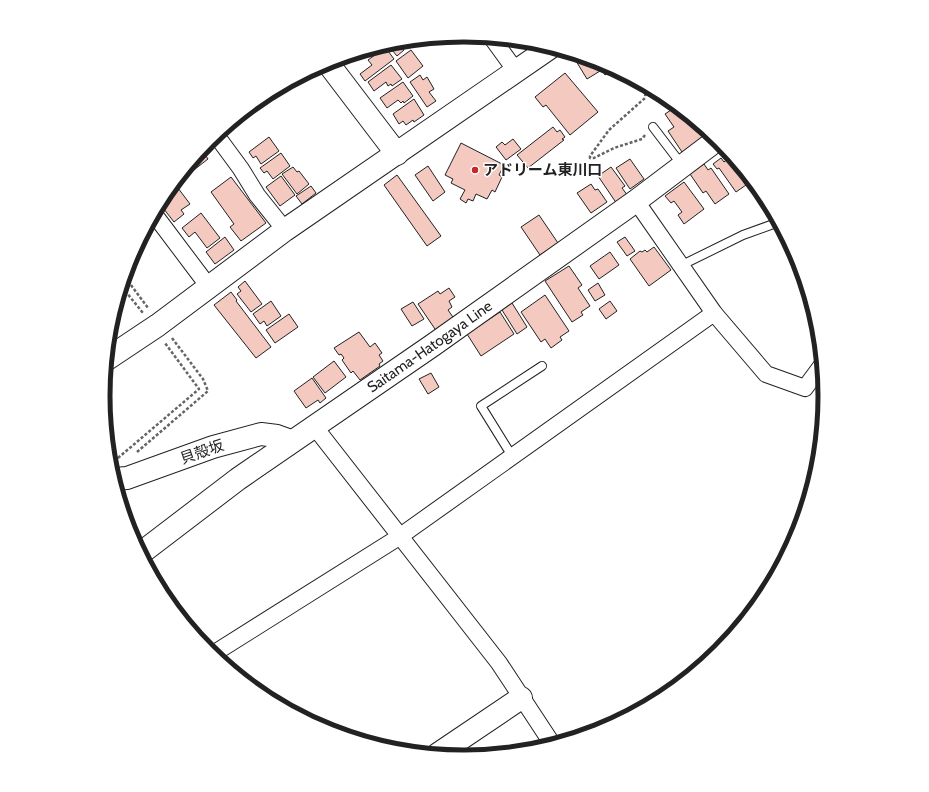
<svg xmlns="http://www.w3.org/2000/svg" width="929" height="792" viewBox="0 0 929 792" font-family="Cabin,'Noto Sans JP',sans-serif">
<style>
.building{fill:#f3c9c0;stroke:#222}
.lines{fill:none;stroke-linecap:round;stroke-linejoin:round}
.lane-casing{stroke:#222;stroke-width:10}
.street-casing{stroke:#222;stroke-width:18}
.secondary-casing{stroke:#222;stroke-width:24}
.path{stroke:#646464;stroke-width:2.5;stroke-dasharray:3 2;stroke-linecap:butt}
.lane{stroke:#fff;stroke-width:8}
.street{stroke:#fff;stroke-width:16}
.secondary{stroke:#fff;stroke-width:22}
.poi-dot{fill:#c62828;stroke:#fff;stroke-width:1.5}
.labels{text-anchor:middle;stroke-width:3;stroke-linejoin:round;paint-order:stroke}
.poi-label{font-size:15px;font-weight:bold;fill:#222;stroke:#fff;text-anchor:start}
.street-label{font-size:15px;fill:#222;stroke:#fff}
.rim{fill:none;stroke:#222;stroke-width:5}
</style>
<rect width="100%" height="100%" fill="#fff"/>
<!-- building -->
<g class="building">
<path d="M427,39L416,47L411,40Z"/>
<path d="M506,39L518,40L511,46Z"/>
<path d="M408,41L401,46L404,50L397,56L387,44Z"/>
<path d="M383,49L386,52L388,51L394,59L365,81L360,74L372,65L368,60Z"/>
<path d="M411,50L423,66L408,78L396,61Z"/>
<path d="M583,57L592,59L600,71L587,79L576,61Z"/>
<path d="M596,61L603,63L614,69L605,75Z"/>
<path d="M391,65L402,79L392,86L391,84L388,86L386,82L374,91L368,82Z"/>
<path d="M565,73L598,112L570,135L546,105L543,107L535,97Z"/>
<path d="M420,75L423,80L427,77L434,89L429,92L436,101L427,107L410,82Z"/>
<path d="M403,82L413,96L404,103L403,101L401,103L398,100L387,108L380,98Z"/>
<path d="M414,99L424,115L414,122L413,120L406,125L403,121L399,124L393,114Z"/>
<path d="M677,106L707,131L703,134L706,138L684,155L668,131L674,127L665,114Z"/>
<path d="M553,127L557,132L560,130L565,137L562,139L564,140L528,168L517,155Z"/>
<path d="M269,137L279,151L261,164L256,156L253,158L249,152Z"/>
<path d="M513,139L521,149L506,160L496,147L502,142L505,145Z"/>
<path d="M461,143L504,165L499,175L502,177L495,192L492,190L487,199L476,194L473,201L468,199L466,203L460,199L465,190L451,183L453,179L445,175Z"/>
<path d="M202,150L208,159L190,173L186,169Z"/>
<path d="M281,153L290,166L273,179L267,171L264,173L260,168Z"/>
<path d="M730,157L741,172L738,174L746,185L736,192L719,168L717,169L713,164L721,158L724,162Z"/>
<path d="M630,159L644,179L630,189L616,168Z"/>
<path d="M737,162L749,176L747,177L736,163Z"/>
<path d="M704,164L708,170L711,168L729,194L715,204L706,191L703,193L690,174Z"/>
<path d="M428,166L445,192L433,201L415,175Z"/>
<path d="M293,167L297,172L299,171L309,184L297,194L282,174Z"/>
<path d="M611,167L625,186L622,188L628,196L617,204L598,176Z"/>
<path d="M397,175L441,236L427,246L384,185Z"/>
<path d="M281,176L295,195L280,206L266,187Z"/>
<path d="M231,177L266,223L241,241L230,227L234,224L211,192Z"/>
<path d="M684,182L704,209L684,224L678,215L682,212L674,201L671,203L665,196Z"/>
<path d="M175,184L190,204L181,210L184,214L174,222L160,204L164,195Z"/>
<path d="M591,184L595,190L598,189L607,202L591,213L577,193Z"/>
<path d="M311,186L316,193L302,204L296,196Z"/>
<path d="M201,213L220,238L207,248L195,232L189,237L182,228Z"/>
<path d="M539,215L558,243L540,255L521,227Z"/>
<path d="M225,237L234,250L215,264L206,252Z"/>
<path d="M625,237L635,251L627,256L617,242Z"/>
<path d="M654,247L671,270L649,286L630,259L640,251L642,252L645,250L647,252Z"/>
<path d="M610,252L619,265L599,279L590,266Z"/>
<path d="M569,266L582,285L578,288L590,306L581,312L583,315L572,322L545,281Z"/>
<path d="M245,281L262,304L251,312L237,294L241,291L238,287Z"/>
<path d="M598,283L605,295L595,301L588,290Z"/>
<path d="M449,288L455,297L449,301L452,307L448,310L455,320L437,332L418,304L438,291L440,294Z"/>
<path d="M231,292L237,300L236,301L271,347L256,358L214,305Z"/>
<path d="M545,295L569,331L560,337L562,340L551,348L545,339L541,342L521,312Z"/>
<path d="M271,301L281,316L267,326L264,321L260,324L253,314Z"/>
<path d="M610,301L617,311L606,319L599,309Z"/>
<path d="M413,302L424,319L412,326L401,309Z"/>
<path d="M512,303L527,327L517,334L502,310Z"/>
<path d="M500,312L514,334L481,356L467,334Z"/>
<path d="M289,314L298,327L275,343L266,330Z"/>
<path d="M359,332L370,347L375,343L382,353L379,355L383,361L379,364L380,366L360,380L353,371L351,373L342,360L344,358L341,354L339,355L334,348Z"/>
<path d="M334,361L346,377L325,393L313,377Z"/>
<path d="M431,373L439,387L428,394L419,379Z"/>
<path d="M312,378L326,398L320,403L318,400L306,408L294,391Z"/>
</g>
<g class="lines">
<defs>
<g id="lane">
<path d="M653,127L682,165"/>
<path d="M680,266L743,235L779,222"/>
<path d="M512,456L481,406L542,366"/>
</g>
<g id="street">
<path d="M492,38L516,71"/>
<path d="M216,135L241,169L257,195L285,230"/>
<path d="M636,201L714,313L766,374L805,388L822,365"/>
<path d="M154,214L209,287"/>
<path d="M314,426L499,663L553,745"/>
<path d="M213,654L399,537L714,313"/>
</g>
<g id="secondary">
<path d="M327,62L397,154"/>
<path d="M107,359L158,325L285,230L551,47"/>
<path d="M114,479L127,478L213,447L261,434L277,436L291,441"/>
<path id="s1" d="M141,553L238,479L433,345L636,201L718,139"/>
<path d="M438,754L521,698"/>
</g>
</defs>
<!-- lane casing -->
<use href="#lane" class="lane-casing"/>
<!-- street casing -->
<use href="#street" class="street-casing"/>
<!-- secondary casing -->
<use href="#secondary" class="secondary-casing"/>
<!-- path -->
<g class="path">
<path d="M645,135L642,139L614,148L594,158H590V156L609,130L645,98L646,86"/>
<path d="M125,277L148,308"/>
<path d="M122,287L143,313"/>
<path d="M137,452L208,391L203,379L172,338"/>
<path d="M118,458L199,389L165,343"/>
</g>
<!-- lane -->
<use href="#lane" class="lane"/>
<!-- street -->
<use href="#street" class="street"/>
<!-- secondary -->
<use href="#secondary" class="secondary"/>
</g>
<!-- markers -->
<circle class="poi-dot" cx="475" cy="170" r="4"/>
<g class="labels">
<!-- poi labels -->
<g class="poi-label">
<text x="483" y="175">アドリーム東川口</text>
</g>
<!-- street labels -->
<g class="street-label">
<text dy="5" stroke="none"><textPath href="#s1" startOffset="355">Saitama-Hatogaya Line</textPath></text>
<text transform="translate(202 452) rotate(-19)" y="5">貝殻坂</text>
</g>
</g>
<!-- crop -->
<path d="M0 0H929V792H0ZM110 396a354 354 0 1 1 708 0a354 354 0 1 1-708 0Z" fill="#fff" fill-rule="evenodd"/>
<path class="rim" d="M110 396a354 354 0 1 1 708 0a354 354 0 1 1-708 0Z"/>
</svg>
